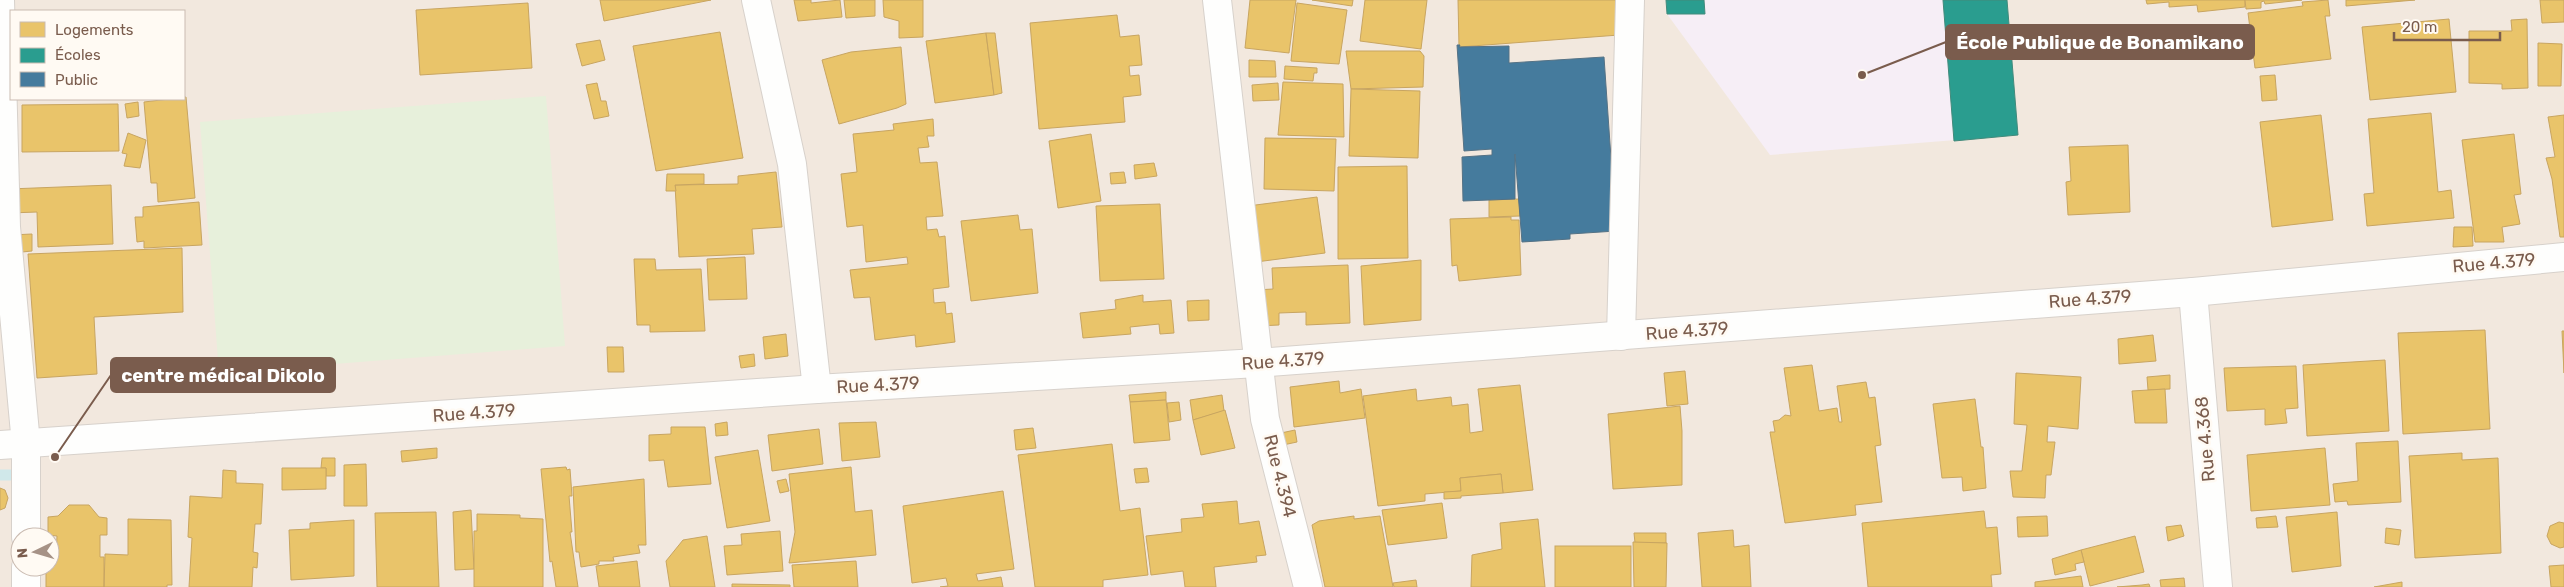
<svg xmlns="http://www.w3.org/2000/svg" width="2564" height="587" viewBox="0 0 2564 587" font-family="Rubik,sans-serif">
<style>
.residential{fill:#f2e8de;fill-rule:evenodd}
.education{fill:#f6eef6}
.green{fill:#e7f0db}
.homes{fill:#e9c46a;stroke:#c8a561}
.schools{fill:#2a9d8f;stroke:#428a7b}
.public{fill:#457b9d;stroke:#557285}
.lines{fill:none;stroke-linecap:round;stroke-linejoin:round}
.stream{stroke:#d0e8ea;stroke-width:11}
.street-casing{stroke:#d7d1cb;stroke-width:30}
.street{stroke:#fefefd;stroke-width:28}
.labels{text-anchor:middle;stroke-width:5;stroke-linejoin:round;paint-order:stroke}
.street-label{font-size:18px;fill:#7a5c4d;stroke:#fffaf3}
.leader{fill:none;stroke:#7a5c4d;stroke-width:2}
.callout-dot{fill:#7a5c4d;stroke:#fffaf3;stroke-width:2}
.callout{fill:#7a5c4d;stroke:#7a5c4d;stroke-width:2}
.callout-label{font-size:19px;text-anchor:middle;font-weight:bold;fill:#fff}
</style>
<rect width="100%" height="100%" fill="#f9f5f0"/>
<!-- residential -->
<path class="residential" d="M0,0H2564V587H0ZM11,11H184V99H11ZM20,537H50V567H20Z"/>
<!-- education -->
<path class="education" d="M1666,0H2007L2018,135L1770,155L1667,14Z"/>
<!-- green -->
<path class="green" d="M546,96L565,346L219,373L200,122Z"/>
<!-- homes -->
<g class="homes">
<path d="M600,0H711L604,21Z"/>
<path d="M794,0H811V3L840,0L842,17L798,21Z"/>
<path d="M844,0H875V16L846,18Z"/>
<path d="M883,0H923V37L899,38V21L884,17Z"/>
<path d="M1250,0H1296L1289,53L1245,48Z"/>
<path d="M1312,0H1353L1352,6Z"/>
<path d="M1365,0H1427L1421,49L1360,41Z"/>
<path d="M1458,0H1618L1619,35L1459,47Z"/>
<path d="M2146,0H2245V7L2198,12L2197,5L2169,7V2L2147,4Z"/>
<path d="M2245,0H2302L2265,4L2264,1L2261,2V8L2246,9Z"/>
<path d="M2328,0L2330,16H2325L2331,59L2255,68L2248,13L2303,6L2302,2Z"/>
<path d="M2346,0H2415L2346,6Z"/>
<path d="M2540,0H2564V22L2542,23Z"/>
<path d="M528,3L532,68L420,75L416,10Z"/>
<path d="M1297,3L1347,10L1339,64L1291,61Z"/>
<path d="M1117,15L1120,37L1139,35L1142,65L1129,66L1130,76L1139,75L1141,95L1123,97L1125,122L1039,129L1030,23Z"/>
<path d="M2449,19L2456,92L2370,100L2362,27Z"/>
<path d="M2527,19L2528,88L2502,89V84L2469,83V31H2512L2511,20Z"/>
<path d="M720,32L743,158L656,171L633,46Z"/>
<path d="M986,33L994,95L935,103L926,41Z"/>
<path d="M986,33H995L1002,93L994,95Z"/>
<path d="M600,40L605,60L582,66L576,44Z"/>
<path d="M2538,43L2562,44L2561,86H2538Z"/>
<path d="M901,47L906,104L897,108L839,124L822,60L851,52Z"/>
<path d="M1346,51H1420L1424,56L1423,87L1351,89Z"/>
<path d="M1249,60L1275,61L1276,77H1249Z"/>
<path d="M1285,66L1317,68V73H1314L1313,81L1284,79Z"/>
<path d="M2275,75L2277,100L2262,101L2260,76Z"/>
<path d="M1283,82L1343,84L1344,137L1278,135Z"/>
<path d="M597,83L601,101H606L609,116L594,119L586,85Z"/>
<path d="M1278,83L1279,100L1253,101L1252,85Z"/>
<path d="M1351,89L1420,91L1418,158L1349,156Z"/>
<path d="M186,97L195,198L158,202L157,183H151L144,102Z"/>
<path d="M138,102L139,116L127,118L125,104Z"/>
<path d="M118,104L119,151L22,152V105Z"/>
<path d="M2431,113L2438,192L2451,190L2454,218L2367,226L2364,194L2374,193L2368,119Z"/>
<path d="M2321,115L2333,220L2272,227L2260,122Z"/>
<path d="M2564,115V237H2560L2552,179L2546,158L2555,157L2548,117Z"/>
<path d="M933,119L934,136H927L929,147L918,148L920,163L937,162L943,216L926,217L927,230L937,229L939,237L945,236L949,287L933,289L934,303L945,302L946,314L952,313L955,342L916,347L915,335L875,340L870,297L854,298L850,270L908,264L907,257L866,262L863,225L847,227L841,174L857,172L853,134L894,130L893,124Z"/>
<path d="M128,133L146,140L140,168L124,166L127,154L122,153Z"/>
<path d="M1091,134L1101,201L1058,208L1049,141Z"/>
<path d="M2514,134L2521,194L2514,195L2520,224L2502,227L2504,242H2475L2462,140Z"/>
<path d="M1265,138L1336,139L1334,191L1264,189Z"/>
<path d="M2128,145L2130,212L2068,215L2066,182L2071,181L2069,147Z"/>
<path d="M1154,163L1157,176L1135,179L1134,165Z"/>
<path d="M1407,166L1408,258L1338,259V167Z"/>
<path d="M776,172L782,227L752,229L754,254L679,257L675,185L738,184V176Z"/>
<path d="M1124,172L1126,183L1111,184L1110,173Z"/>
<path d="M667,174H704V184L675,185L676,191H666Z"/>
<path d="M111,185L113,244L38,247L37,212L10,213L9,189Z"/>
<path d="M1317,197L1325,253L1256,262L1248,206Z"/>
<path d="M1519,199L1520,216L1489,217V200Z"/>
<path d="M199,202L202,245L144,248V241L137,242L135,217H143V207Z"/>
<path d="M1160,204L1164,279L1100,281L1096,206Z"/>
<path d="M1018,215L1020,230L1032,229L1038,293L971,301L961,221Z"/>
<path d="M1511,217V220H1519L1521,275L1459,281L1457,265L1452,266L1450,219Z"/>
<path d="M2454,227H2472L2473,246L2453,247Z"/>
<path d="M32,234V251L12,253L11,235Z"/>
<path d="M182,248L183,312L94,317L97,374L37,378L28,254Z"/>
<path d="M745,257L747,299L709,300L707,259Z"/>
<path d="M634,259H655L656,270L701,269L705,331L650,332V325H637Z"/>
<path d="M1421,260V320L1364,325L1361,266Z"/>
<path d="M1348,265L1350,323L1306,325V312L1279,313V325L1257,326L1256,290L1273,289L1272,268Z"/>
<path d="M1143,295V302L1171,300L1174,333L1160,334L1159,324L1130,327L1131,334L1083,338L1080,313L1116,309L1115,300Z"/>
<path d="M1209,300V320L1188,321L1187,301Z"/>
<path d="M2485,330L2490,429L2403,434L2398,333Z"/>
<path d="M2562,331H2564V373Z"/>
<path d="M786,334L788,356L765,359L763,337Z"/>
<path d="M2153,335L2156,361L2119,364L2118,339Z"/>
<path d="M607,347H623L624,372H608Z"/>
<path d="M754,354L755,366L741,368L739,356Z"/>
<path d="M2385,360L2389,431L2307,436L2303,365Z"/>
<path d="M1812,365L1819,411L1837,408L1839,422H1842L1837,386L1866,382L1869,398L1875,397L1881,445L1875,446L1882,502L1855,505L1856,515L1785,523L1770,432H1775L1773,421L1779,420L1785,415L1791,416L1784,368Z"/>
<path d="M2296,366L2298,408L2285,409L2287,423L2265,425V409L2227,411L2224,368Z"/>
<path d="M1685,371L1688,404L1667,406L1664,373Z"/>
<path d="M2016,373L2081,377L2078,429L2048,426L2047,442H2055L2051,475H2046L2045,498L2013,497L2010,471H2022L2027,425L2014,424Z"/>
<path d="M2170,375V389L2148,390L2147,377Z"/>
<path d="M1339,381L1340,393L1361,389L1365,418L1294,427L1290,387Z"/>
<path d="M1520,385L1533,490L1503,493L1501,474L1460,478L1461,491L1425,494V501L1378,506L1363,396L1416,389L1417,401L1451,397L1452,406L1468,404L1470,433L1483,431L1478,389Z"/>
<path d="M2165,389L2167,423H2135L2132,391Z"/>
<path d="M1166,392V400L1130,402L1129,395Z"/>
<path d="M1222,395L1224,411L1193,420L1190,400Z"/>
<path d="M1975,399L1981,447H1983L1986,488L1963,491L1962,477L1942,478L1933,404Z"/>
<path d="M1166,400L1170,440L1134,443L1130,402Z"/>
<path d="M1179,402L1181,420L1169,422L1167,403Z"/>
<path d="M1680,406L1682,431V485L1613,489L1608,414Z"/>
<path d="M1225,410L1235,448L1201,455L1193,420Z"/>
<path d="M727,422L728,435L716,436L715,424Z"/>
<path d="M876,422L880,457L842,461L839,423Z"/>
<path d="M671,427H705L711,484L668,487L664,460L649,461V435L671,434Z"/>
<path d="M1033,428L1036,448L1016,450L1014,430Z"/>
<path d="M819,429L823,464L772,471L768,435Z"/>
<path d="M1295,430L1297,442L1283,445L1281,433Z"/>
<path d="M2398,441L2401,502L2348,505L2347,501L2335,502L2333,484L2358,481L2356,443Z"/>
<path d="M1112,444L1120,511L1140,508L1148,575L1103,580V587H1035L1018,455Z"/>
<path d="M437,448V458L402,462L401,451Z"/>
<path d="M2325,448L2330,505L2251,511L2247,455Z"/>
<path d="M758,450L770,521L727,528L715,457Z"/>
<path d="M2462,453V460L2498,458L2501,553L2415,558L2409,456Z"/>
<path d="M322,458H335V476H326V468H321Z"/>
<path d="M366,464L367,506H344V465Z"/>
<path d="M566,467L567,470L570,469L572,496H569L572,532H570L578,587H556L552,561L550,562L541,469Z"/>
<path d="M851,467L855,512L872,510L876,555L789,563L795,532L789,474Z"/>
<path d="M282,468H326V489L282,490Z"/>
<path d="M1147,468L1149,482L1136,483L1134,469Z"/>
<path d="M223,470L236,471V483L263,484L261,524H255L253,552L258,553L257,568L253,567L252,587H189L192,538L188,537L190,496L222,498Z"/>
<path d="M1501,474L1503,493L1461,496V498L1444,499V492L1461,491L1460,478Z"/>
<path d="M644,479L646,545H638L640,553L613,557L614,561H599V564L581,567L579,552H576L573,487Z"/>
<path d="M786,479L789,491L780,493L777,481Z"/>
<path d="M0,488L5,490L8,498L5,508L0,510Z"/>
<path d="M1003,491L1014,569L976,574L978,581L1001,577L1003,587H940L948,586L946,578L912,583L903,506Z"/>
<path d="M1237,501L1239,524L1259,521L1266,555L1256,556L1257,562L1214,567L1216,587H1185L1183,571L1151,575L1146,536L1182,532L1181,519L1204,517L1202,504Z"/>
<path d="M1442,503L1447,538L1388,545L1382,510Z"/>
<path d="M69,505H89L99,517L107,518V535H100V557H104V587L105,554L128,555V519L171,520L172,585H167V587H46V571L50,567V557H56L57,536L48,535V517L58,516Z"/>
<path d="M471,510L474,569L455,570L453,512Z"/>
<path d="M1984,511L1986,528L1997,527L2001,574L1991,575L1992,587H1868L1862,523Z"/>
<path d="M436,512L439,587H377L375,513Z"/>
<path d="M2337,512L2341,566L2292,572L2286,517Z"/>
<path d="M477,514L520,515V518L543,519V587H474V531H477Z"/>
<path d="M1354,516V519L1380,516L1393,587H1325L1312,525L1319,521Z"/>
<path d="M2047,516L2048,536L2018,537L2017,517Z"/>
<path d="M2276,516L2278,527L2257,528L2256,518Z"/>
<path d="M1538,519L1545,587H1471L1472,555L1502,549L1500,523Z"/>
<path d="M354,520V576L291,580L289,530L310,529V523Z"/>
<path d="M2559,522L2564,523V547L2560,548L2551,544L2547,536L2550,526Z"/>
<path d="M2181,525L2184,536L2168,541L2166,527Z"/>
<path d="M2386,528L2401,530L2399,545L2385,543Z"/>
<path d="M1733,530L1734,547L1749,545L1751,587H1702L1698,533Z"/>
<path d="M780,531L783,571L727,575L724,546L742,545L741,534Z"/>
<path d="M1634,533H1666V543H1635Z"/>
<path d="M707,536L715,587H670L666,561L683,540Z"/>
<path d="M2135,536L2144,572L2090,586L2081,550Z"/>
<path d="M1633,542L1667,543L1666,587H1634Z"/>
<rect x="1555" y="546" width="76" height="41"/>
<path d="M2081,550L2084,562L2075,564L2076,570L2055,575L2052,559Z"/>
<path d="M637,561L640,587H599L596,566Z"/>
<path d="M856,561L858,587H794L792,565Z"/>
<path d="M2564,565V587H2551L2549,566Z"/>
<path d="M2081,576L2083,587H2035V582Z"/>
<path d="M2184,578L2185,587H2161L2160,580Z"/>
<path d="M1416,580L1417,587H1394L1393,583Z"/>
<path d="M2402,582V587H2374Z"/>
<path d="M732,584L790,585V587H732Z"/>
<path d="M2149,584L2150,587H2117L2142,585Z"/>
</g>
<!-- schools -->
<g class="schools">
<path d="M1666,0H1704L1705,14H1667Z"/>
<path d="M1943,0H2007L2018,135L1954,141Z"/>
</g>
<!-- public -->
<path class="public" d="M1457,45H1460L1459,47L1509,46V63L1604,57L1616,231L1570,234V239L1522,242L1515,154V199L1463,201L1462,157L1492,155V149L1464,151Z"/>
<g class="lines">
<!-- stream -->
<path class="stream" d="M0,475H12"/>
<defs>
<g id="street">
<path d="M0,0L6,227L26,444V537"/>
<path d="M756,0L792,164L817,389"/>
<path d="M1217,0L1265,419L1308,587"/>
<path d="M2193,292L2218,587"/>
<path d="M1621,336L1630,0"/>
<path d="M0,445L817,389L1257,363L2193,292L2564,257"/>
<path d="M26,587V567"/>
</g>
</defs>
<!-- street casing -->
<use href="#street" class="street-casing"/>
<!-- street -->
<use href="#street" class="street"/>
</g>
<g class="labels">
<!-- street labels -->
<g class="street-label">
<text transform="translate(2494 263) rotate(-5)" y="6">Rue 4.379</text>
<text transform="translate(2090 299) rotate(-4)" y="6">Rue 4.379</text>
<text transform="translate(1687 331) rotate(-4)" y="6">Rue 4.379</text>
<text transform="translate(1283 361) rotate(-4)" y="6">Rue 4.379</text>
<text transform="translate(878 385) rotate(-3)" y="6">Rue 4.379</text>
<text transform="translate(474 413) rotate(-4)" y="6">Rue 4.379</text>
<text transform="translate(2205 439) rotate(-95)" y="6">Rue 4.368</text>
<text transform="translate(1280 476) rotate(76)" y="6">Rue 4.394</text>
</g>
</g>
<!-- callouts -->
<path class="leader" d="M1862 75L1946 42M55 457L111 375"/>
<g class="callout-dot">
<circle cx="1862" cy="75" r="5"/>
<circle cx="55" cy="457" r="5"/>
</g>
<g class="callout">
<rect x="1946" y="25" width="308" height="34" rx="5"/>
<rect x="111" y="358" width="224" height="34" rx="5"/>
</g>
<g class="callout-label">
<text x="2100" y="49">École Publique de Bonamikano</text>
<text x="223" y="382">centre médical Dikolo</text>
</g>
<!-- legend -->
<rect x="10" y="10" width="175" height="90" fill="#fffaf3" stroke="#cabbb1"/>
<rect x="20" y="22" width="25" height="15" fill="#e9c46a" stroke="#cabbb1"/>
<text x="55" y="35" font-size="15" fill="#7a5c4d">Logements</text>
<rect x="20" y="48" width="25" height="15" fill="#2a9d8f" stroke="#cabbb1"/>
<text x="55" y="60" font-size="15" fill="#7a5c4d">Écoles</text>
<rect x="20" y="72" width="25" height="15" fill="#457b9d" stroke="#cabbb1"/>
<text x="55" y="85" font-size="15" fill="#7a5c4d">Public</text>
<!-- north arrow -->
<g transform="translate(35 552) rotate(265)"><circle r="24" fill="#fffaf3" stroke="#cabbb1"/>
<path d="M0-4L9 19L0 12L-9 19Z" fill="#a69286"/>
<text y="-8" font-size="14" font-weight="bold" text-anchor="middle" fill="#7a5c4d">N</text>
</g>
<!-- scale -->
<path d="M2394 32v8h106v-8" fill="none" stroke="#7a5c4d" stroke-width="2.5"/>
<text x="2402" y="32" font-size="15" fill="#7a5c4d" stroke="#fffaf3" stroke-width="4" paint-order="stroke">20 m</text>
</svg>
